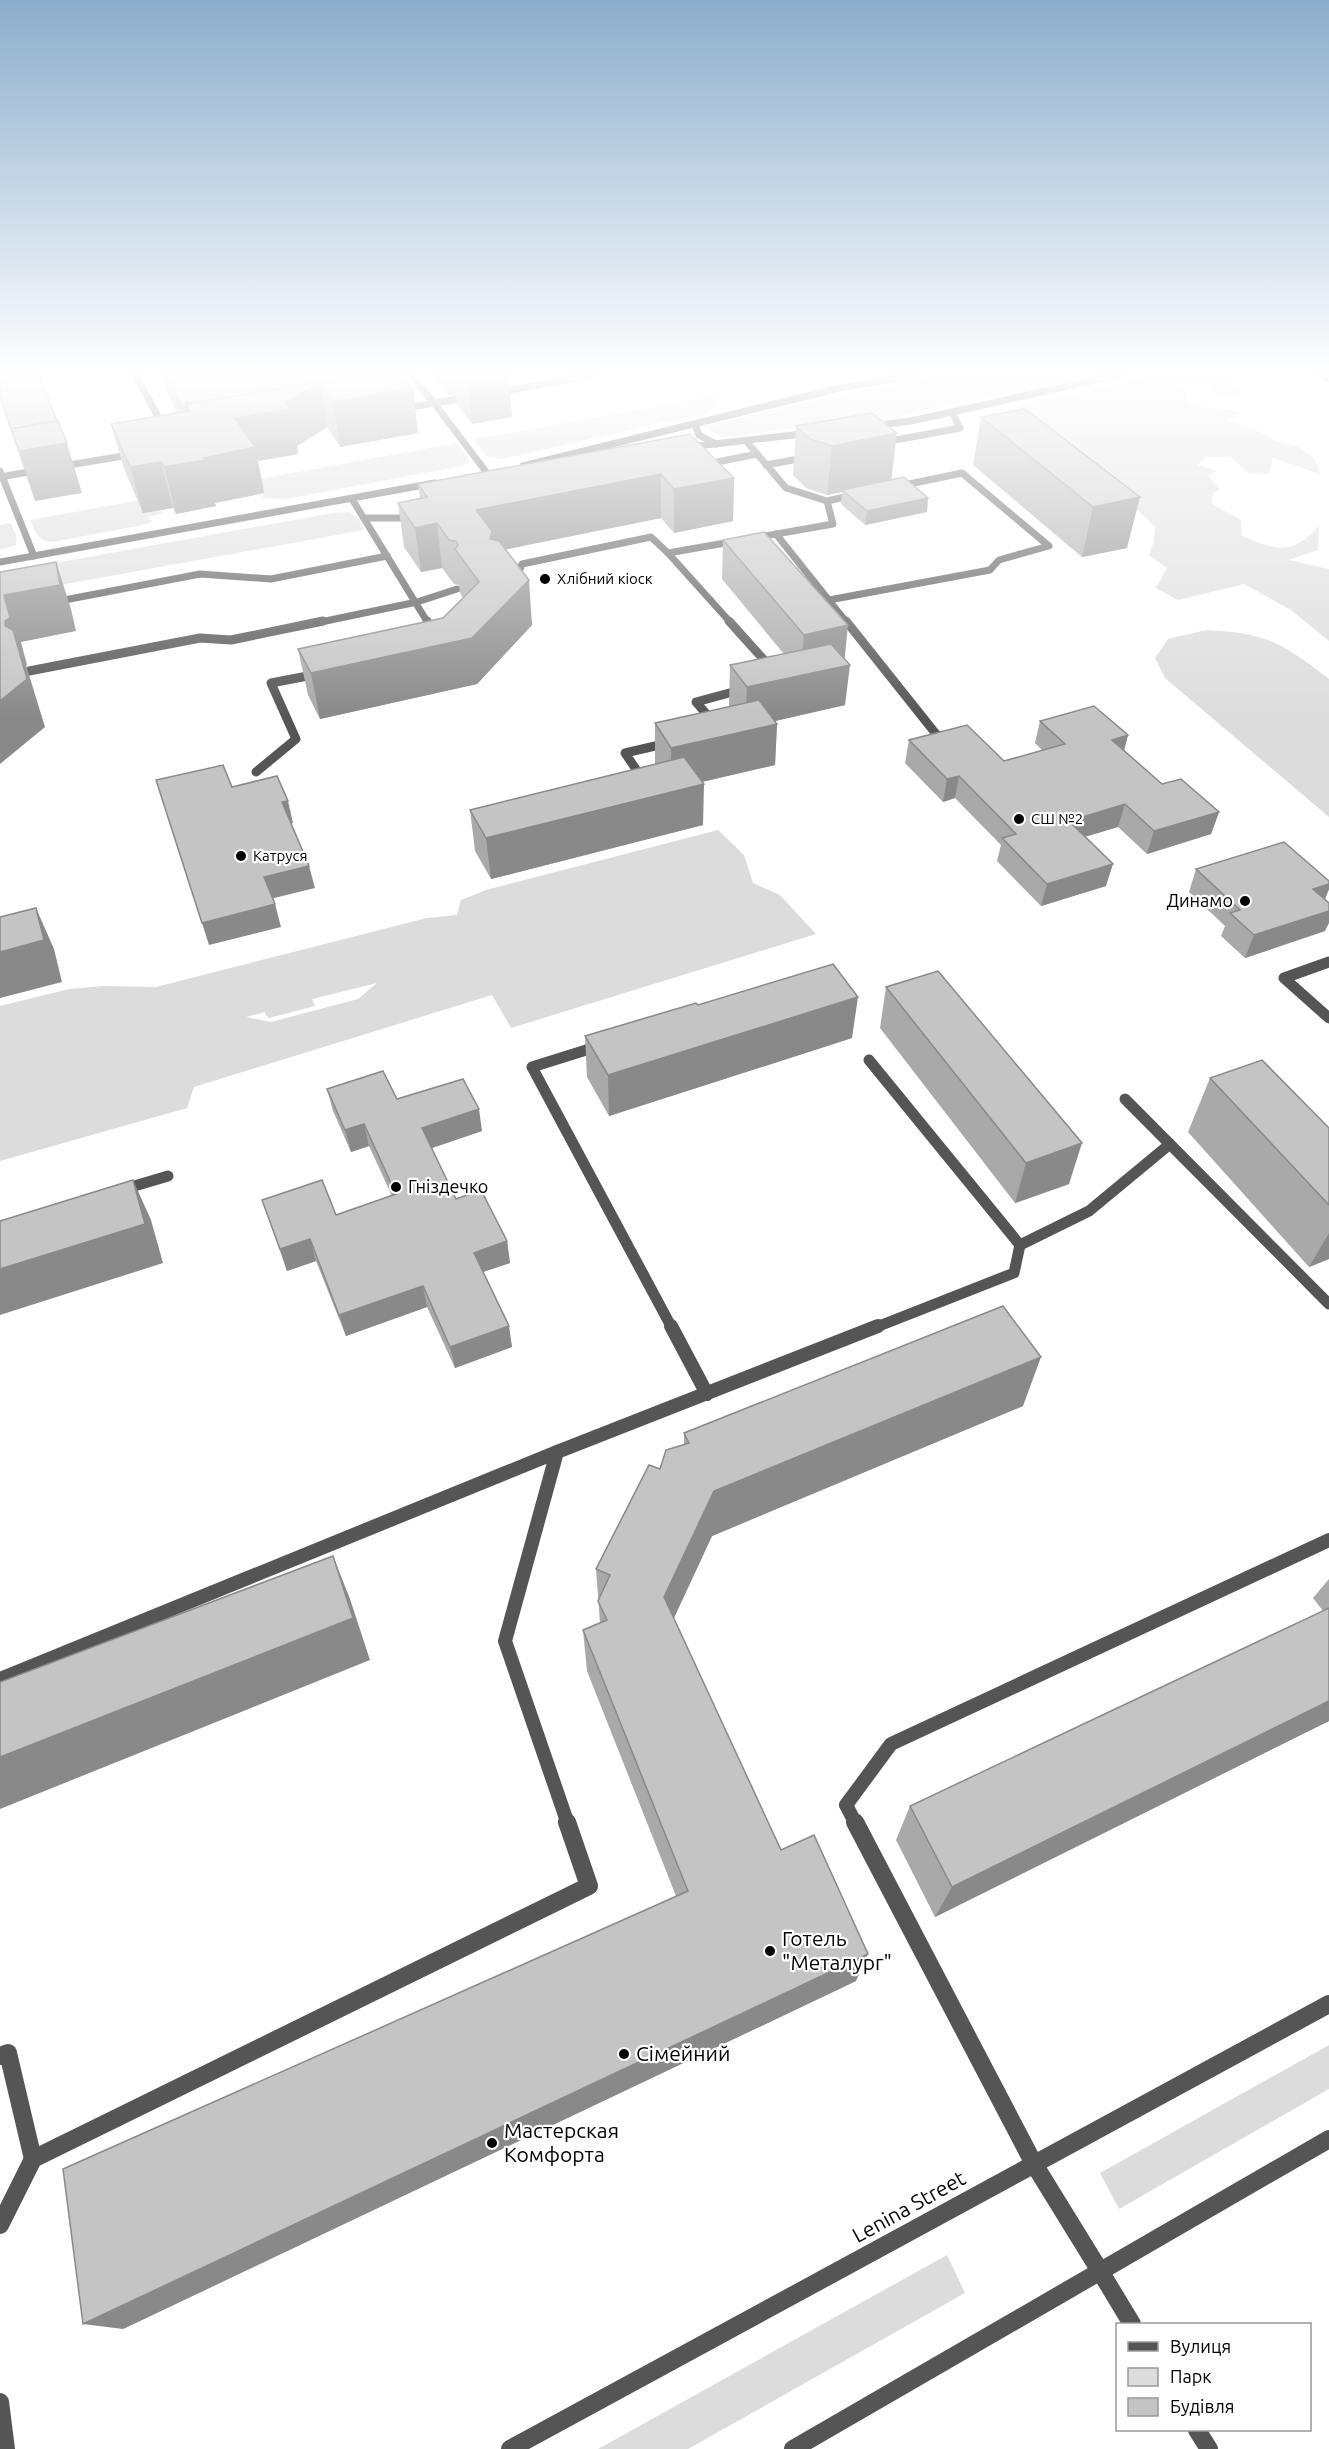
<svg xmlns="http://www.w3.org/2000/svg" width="1329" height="2449" viewBox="0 0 1329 2449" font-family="Ubuntu,sans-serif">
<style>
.green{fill:#dcdcdc;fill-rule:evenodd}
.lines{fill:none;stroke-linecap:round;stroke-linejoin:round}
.service-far4{stroke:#555;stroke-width:7}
.service-far3{stroke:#555;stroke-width:9}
.service-far2{stroke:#555;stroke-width:11}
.service-far1{stroke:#555;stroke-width:14}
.service{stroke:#555;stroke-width:18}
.tertiary-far1{stroke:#555;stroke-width:7}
.tertiary{stroke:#555;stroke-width:18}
.wall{fill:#a9a9a9}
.shaded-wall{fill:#898989}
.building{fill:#c4c4c4;stroke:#898989;stroke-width:1.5}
.poi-dot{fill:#000;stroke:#fff;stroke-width:2}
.labels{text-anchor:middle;stroke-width:4.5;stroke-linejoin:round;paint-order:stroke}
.far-poi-label{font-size:15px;fill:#000;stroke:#fff;text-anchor:start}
.poi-label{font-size:18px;fill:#000;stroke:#fff;text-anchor:end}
.near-poi-label{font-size:21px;fill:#000;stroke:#fff;text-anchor:start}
.near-street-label{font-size:21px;fill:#000;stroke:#fff}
</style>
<rect width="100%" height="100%" fill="#fff"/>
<!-- green -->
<g class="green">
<path d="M948,375H1093L895,416L723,437L710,431L709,428L712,425L850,392Z"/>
<path d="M1155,375H1230L1244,393L1228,395L1214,393L1208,384L1173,382L1186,392L1188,401C1209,412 1219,405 1241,413L1227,420L1258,431L1276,441L1297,446L1315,459L1320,474L1273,458L1269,474H1250L1230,457H1206L1197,465L1218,471L1208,475L1220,490L1213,493L1212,504L1241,520L1242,536C1277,551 1293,555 1319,526L1318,550L1288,560L1329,569V641L1291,610L1244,584L1178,600L1156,588L1167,568L1149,555L1154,541L1155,527L1119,492L1005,427L1020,405Z"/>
<path d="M720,395L710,412L502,459L486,456L474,439Z"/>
<path d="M457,443L470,461L462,466L286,499L262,498L264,493L259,479Z"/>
<path d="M141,500L164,513L148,517L152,522L138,526L52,542C37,540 35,532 30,520Z"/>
<path d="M350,512L360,521L364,530L0,596V573L333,513Z"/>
<path d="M11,523L16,536V545L0,550V525Z"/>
<path d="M1206,630C1267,633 1282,643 1329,679V817L1165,678L1155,658L1168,639Z"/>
<path d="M718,830L744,855L753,883L780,895L816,934L511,1028L492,995L194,1087L187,1108L0,1161V1006L69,989L103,986L156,987L427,918L457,915L461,900L486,890ZM377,983L358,999L271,1022L246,1017L265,1012V1014L269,1018L315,1006L312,999Z"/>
<path d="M1329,2045V2089L1119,2209L1100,2173Z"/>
<path d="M947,2255L965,2293L688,2449H598Z"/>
</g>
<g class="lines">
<!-- service-far4 -->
<g class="service-far4">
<path d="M136,375L165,430"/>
<path d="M494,393L594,375"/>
<path d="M471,397L434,403L487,473"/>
<path d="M400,409L434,403L411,375"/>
<path d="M879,443L960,428L952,412"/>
<path d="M702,465L757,454"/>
<path d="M766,465L809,457"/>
<path d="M57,467L135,454"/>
<path d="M0,471L34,556"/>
<path d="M0,477L40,470"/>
<path d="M352,499L428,623"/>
<path d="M827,501L858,494"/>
<path d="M364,518H417"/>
<path d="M776,534L847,623"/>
<path d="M668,553L731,623"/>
<path d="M511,578L517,577L522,564L651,537L668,553L833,524L827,501L786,488L747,442"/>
<path d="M829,600L990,570L999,560L1049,546L962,473L895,487"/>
<path d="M54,602L200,574L271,579L387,556"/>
<path d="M316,623L417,602L457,589"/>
</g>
<!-- service-far3 -->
<g class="service-far3">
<path d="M427,621L434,632"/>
<path d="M729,621L774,671"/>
<path d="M846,621L940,739"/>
<path d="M29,671L200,638L231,640L323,621"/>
<path d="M715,724L696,702L744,689"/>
<path d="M256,772L296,739L271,683L318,674"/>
<path d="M644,781L625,753L668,743"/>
</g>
<!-- service-far2 -->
<g class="service-far2">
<path d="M1329,962L1284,978L1329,1018"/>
<path d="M599,1046L532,1067L672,1328"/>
<path d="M869,1060L1020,1245L1014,1273L874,1328"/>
<path d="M1125,1099L1329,1304"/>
<path d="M121,1190L168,1176"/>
<path d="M1020,1245L1089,1211L1170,1144"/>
</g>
<!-- service-far1 -->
<g class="service-far1">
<path d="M671,1326L707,1394"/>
<path d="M0,1679L557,1452"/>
<path d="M568,1824L505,1641L557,1452L878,1326"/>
<path d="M856,1824L846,1805L891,1744L1329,1540"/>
</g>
<!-- service -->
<g class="service">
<path d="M855,1822L1034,2164"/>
<path d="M0,2056L8,2053L33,2159"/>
<path d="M0,2225L33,2159L589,1886L567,1822"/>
<path d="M1100,2271L1132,2324"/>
<path d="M0,2402L6,2449"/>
<path d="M1197,2430L1209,2449"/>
</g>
<!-- tertiary-far1 -->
<g class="tertiary-far1">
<path d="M1320,375L1329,379"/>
<path d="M695,424L699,435L716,444"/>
<path d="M870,426L911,421L1118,375"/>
<path d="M688,447L811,433"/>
<path d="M523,466L840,388L916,375"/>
<path d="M0,562L435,483"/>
</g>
<!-- tertiary -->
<g class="tertiary">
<path d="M1034,2164L1100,2271"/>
<path d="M510,2449L1329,2004"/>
<path d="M793,2449L1329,2139"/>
</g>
</g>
<!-- wall -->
<g class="wall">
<path d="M158,375H403L418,433L340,447L327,427L297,446L298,454L258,461L264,493L215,503L216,506L176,514L173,508L143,513L124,469L111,424L177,412Z"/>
<path d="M433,375H508L512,417L472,424L457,405L455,394L448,395Z"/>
<path d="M1025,409L1127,548L1082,557L973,465L981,417Z"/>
<path d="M872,413L891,480L928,498L927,512L865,525L841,504L842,492L827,495L806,488L793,475L796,426Z"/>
<path d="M690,434L734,478L733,521L674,533L661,518L505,549L532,625L477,684L320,719L308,695L298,649L443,618L463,598L460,593L459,585L454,584L442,568L421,572L404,547L398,503L420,498L418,484Z"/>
<path d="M723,540L845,659V705L775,721L777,724L775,765L702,782L703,825L491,879L475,851L470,810L655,764V723L730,707L729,705L730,665L784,654L722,579Z"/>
<path d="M1040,721L1128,735L1124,751L1162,784L1219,812L1211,834L1147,854L1118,827L1085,837L1106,886L1041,906L997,861L1001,845L955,798L943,802L905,763L909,740L1004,761L1042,750L1035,743Z"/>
<path d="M1196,869L1329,881V889L1325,899V931L1245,958L1221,936L1225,926L1189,892Z"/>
<path d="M886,987L1069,1184L1015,1203L880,1028Z"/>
<path d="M698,1005L852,1038L609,1116L587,1077L585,1036Z"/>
<path d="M1210,1078L1329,1128V1259L1309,1267L1188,1132Z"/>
<path d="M327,1089L397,1099L482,1131L432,1148L456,1199L507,1241L510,1263L483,1272L512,1347L455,1368L427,1307L346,1336L316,1261L287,1271L262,1200L336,1215L392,1196L369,1146L351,1152L333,1111Z"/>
<path d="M1023,1406L712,1536L674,1618L781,1850L856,1981L123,2329L676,1896L587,1671L583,1630L600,1623L596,1569L660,1469L684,1445V1433Z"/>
<path d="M1329,1579V1721L935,1917L896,1840L910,1806L1323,1611L1313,1598Z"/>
</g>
<!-- shaded-wall -->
<g class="shaded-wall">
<path d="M446,375H453L455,394L448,395Z"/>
<path d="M466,375H508L512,417L472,424L468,377Z"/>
<path d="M320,383L327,427L297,446L298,454L258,461L264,493L215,503L216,506L176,514L164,467L204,458L189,411Z"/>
<path d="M413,388L418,433L340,447L333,402Z"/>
<path d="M11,430L67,443L82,493L35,501Z"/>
<path d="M897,433L891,482L842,490V492L827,495L832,446Z"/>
<path d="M161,462L173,508L143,513L130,467Z"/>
<path d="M661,474V518L493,552L476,510Z"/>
<path d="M734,478L733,521L674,533V489Z"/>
<path d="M1140,497L1127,548L1082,557L1093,507Z"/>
<path d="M928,498L927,512L865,525L867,511Z"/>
<path d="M437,523L442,568L421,572L415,528Z"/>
<path d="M56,562L71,609L76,631L21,642L27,665H26L45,727L0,764V701L5,626L4,595Z"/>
<path d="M529,580L532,625L477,684L320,719L311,673L472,638Z"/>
<path d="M848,625L844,665L801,675L804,635Z"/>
<path d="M850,665L845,705L745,728L747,687Z"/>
<path d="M777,724L775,765L671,789V748Z"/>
<path d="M1128,735L1122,758L1112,740Z"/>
<path d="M959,776L955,798L943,802L947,779Z"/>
<path d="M704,784L703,825L491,879L486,838Z"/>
<path d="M288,801L293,823L287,825L282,802Z"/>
<path d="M1125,804L1118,827L1063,843L1069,821Z"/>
<path d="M1219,812L1211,834L1147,854L1154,831Z"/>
<path d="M1113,864L1106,886L1041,906L1047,884Z"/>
<path d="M309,866L315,888L270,899L264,877Z"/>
<path d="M1329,884V889L1322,906L1313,889Z"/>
<path d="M275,904L281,927L209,945L202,923Z"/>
<path d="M36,908L54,949L62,982L0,998V952Z"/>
<path d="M1329,911V923L1325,931L1245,958L1254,935Z"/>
<path d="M858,997L852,1038L609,1116L608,1075Z"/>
<path d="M479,1109L482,1131L426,1150L422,1128Z"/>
<path d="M364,1124L369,1146L351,1152L345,1130Z"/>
<path d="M1082,1143L1069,1184L1015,1203L1026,1163Z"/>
<path d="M133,1180L151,1220L163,1263L0,1315V1269Z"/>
<path d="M1329,1233V1259L1309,1267Z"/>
<path d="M310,1239L316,1261L287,1271L280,1249Z"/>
<path d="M507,1241L510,1263L477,1274L474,1253Z"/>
<path d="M423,1286L427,1307L346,1336L339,1315Z"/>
<path d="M509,1326L512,1347L455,1368L450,1347Z"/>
<path d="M1041,1357L1023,1406L712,1536L664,1639V1597L714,1491Z"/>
<path d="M333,1556L350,1599L370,1660L0,1809V1757Z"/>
<path d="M1329,1701V1721L935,1917L952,1887Z"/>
<path d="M868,1954L856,1981L123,2329L83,2324Z"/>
</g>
<!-- building -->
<g class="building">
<path d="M0,375H39L57,421L11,429V430L0,397Z"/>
<path d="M166,375H368L186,404V407L183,408Z"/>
<path d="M368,375H403L413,388L333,402L320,383L286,402L290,409L235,418L255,447L204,458L205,460L164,467L161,462L130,467L111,424L189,411L186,404Z"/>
<path d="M466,375H479L468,377Z"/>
<path d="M1025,409L1140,497L1093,507L981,417Z"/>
<path d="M872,413L897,433L832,446L810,439L796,426Z"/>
<path d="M58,421L67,443L19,451L11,429Z"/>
<path d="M690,434L734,478L674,489L661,474L476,510L492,531L490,539L499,541L529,580L472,638L311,673L298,649L443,618L479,582L455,549L458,545L456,541L449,540L437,523L415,528L398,503L427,497L418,484Z"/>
<path d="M904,477L928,498L867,511L842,490Z"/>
<path d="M764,532L848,625L804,635L723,540Z"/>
<path d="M56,562L60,585L4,595L10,618L5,621V626L13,630L27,679L0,701V572Z"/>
<path d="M831,644L850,665L747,687L730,665Z"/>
<path d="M759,700L777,724L671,748L655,723Z"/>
<path d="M1094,706L1128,735L1112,740L1162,784L1181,779L1219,812L1154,831L1125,804L1069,821L1113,864L1047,884L1002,838L1016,834L959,776L947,779L909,740L967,725L1004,761L1065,744L1040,721Z"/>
<path d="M684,757L704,784L486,838L470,810Z"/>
<path d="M223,765L232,787L277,776L288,801L282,802L309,866L264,877L275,904L202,923L156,780Z"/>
<path d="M1284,842L1329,881V884L1313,889L1329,903V911L1254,935L1230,913L1240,910L1196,869Z"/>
<path d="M36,908L44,940L0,952V917Z"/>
<path d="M833,964L858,997L608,1075L585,1036L696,1003L698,1005Z"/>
<path d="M938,971L1082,1143L1026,1163L886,987Z"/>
<path d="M1262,1060L1329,1128V1205L1210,1078Z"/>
<path d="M383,1071L397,1099L463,1079L479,1109L422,1128L456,1199L481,1190L507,1241L474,1253L509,1326L450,1347L423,1286L339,1315L310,1239L280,1249L262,1200L322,1180L336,1215L396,1194L364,1124L345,1130L327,1089Z"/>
<path d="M133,1180L145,1224L0,1269V1221Z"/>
<path d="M1003,1306L1041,1357L714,1491L664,1597L781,1850L814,1835L868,1954L83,2324L63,2169L688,1891L583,1630L607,1620L598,1601L610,1575L596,1569L649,1465L660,1469L666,1450L689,1443L684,1433Z"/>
<path d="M333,1556L353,1618L0,1757V1682Z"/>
<path d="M1329,1608V1701L952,1887L910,1806Z"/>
</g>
<!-- sky -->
<linearGradient id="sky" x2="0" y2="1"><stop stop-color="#8cadcc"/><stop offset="0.52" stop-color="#fff"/><stop offset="1" stop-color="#fff" stop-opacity="0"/></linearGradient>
<rect width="1329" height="718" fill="url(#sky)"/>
<!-- markers -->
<g class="poi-dot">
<circle cx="545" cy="579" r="6"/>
<circle cx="1019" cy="819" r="6"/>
<circle cx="241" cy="856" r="6"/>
<circle cx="1245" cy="901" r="6"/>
<circle cx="396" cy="1187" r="6"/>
<circle cx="770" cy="1951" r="6"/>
<circle cx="624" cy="2054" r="6"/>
<circle cx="492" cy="2143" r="6"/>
</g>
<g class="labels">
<!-- far-poi labels -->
<g class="far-poi-label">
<text x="557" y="584">Хлібний кіоск</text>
<text x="1031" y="824">СШ №2</text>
<text x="253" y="861">Катруся</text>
</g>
<!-- poi labels -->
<g class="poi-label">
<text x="1233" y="907">Динамо</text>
<text x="408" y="1193" text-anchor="start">Гніздечко</text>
</g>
<!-- near-poi labels -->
<g class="near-poi-label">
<text x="782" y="1946">Готель<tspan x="782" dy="24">"Металург"</tspan></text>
<text x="636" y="2061">Сімейний</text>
<text x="504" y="2138">Мастерская<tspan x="504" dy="24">Комфорта</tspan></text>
</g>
<!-- near-street labels -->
<g class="near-street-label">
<text transform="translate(909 2207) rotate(-29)" y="7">Lenina Street</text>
</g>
</g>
<!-- legend -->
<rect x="1116" y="2323" width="195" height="108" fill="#ffffff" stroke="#999999" stroke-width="1.5"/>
<rect x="1128" y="2342" width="30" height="9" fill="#555555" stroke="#999999" stroke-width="1.5"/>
<text x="1170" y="2353" font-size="18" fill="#000000">Вулиця</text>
<rect x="1128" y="2368" width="30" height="18" fill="#dcdcdc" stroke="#999999" stroke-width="1.5"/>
<text x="1170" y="2383" font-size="18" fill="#000000">Парк</text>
<rect x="1128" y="2398" width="30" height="18" fill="#c4c4c4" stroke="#999999" stroke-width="1.5"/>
<text x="1170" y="2413" font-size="18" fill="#000000">Будівля</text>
</svg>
